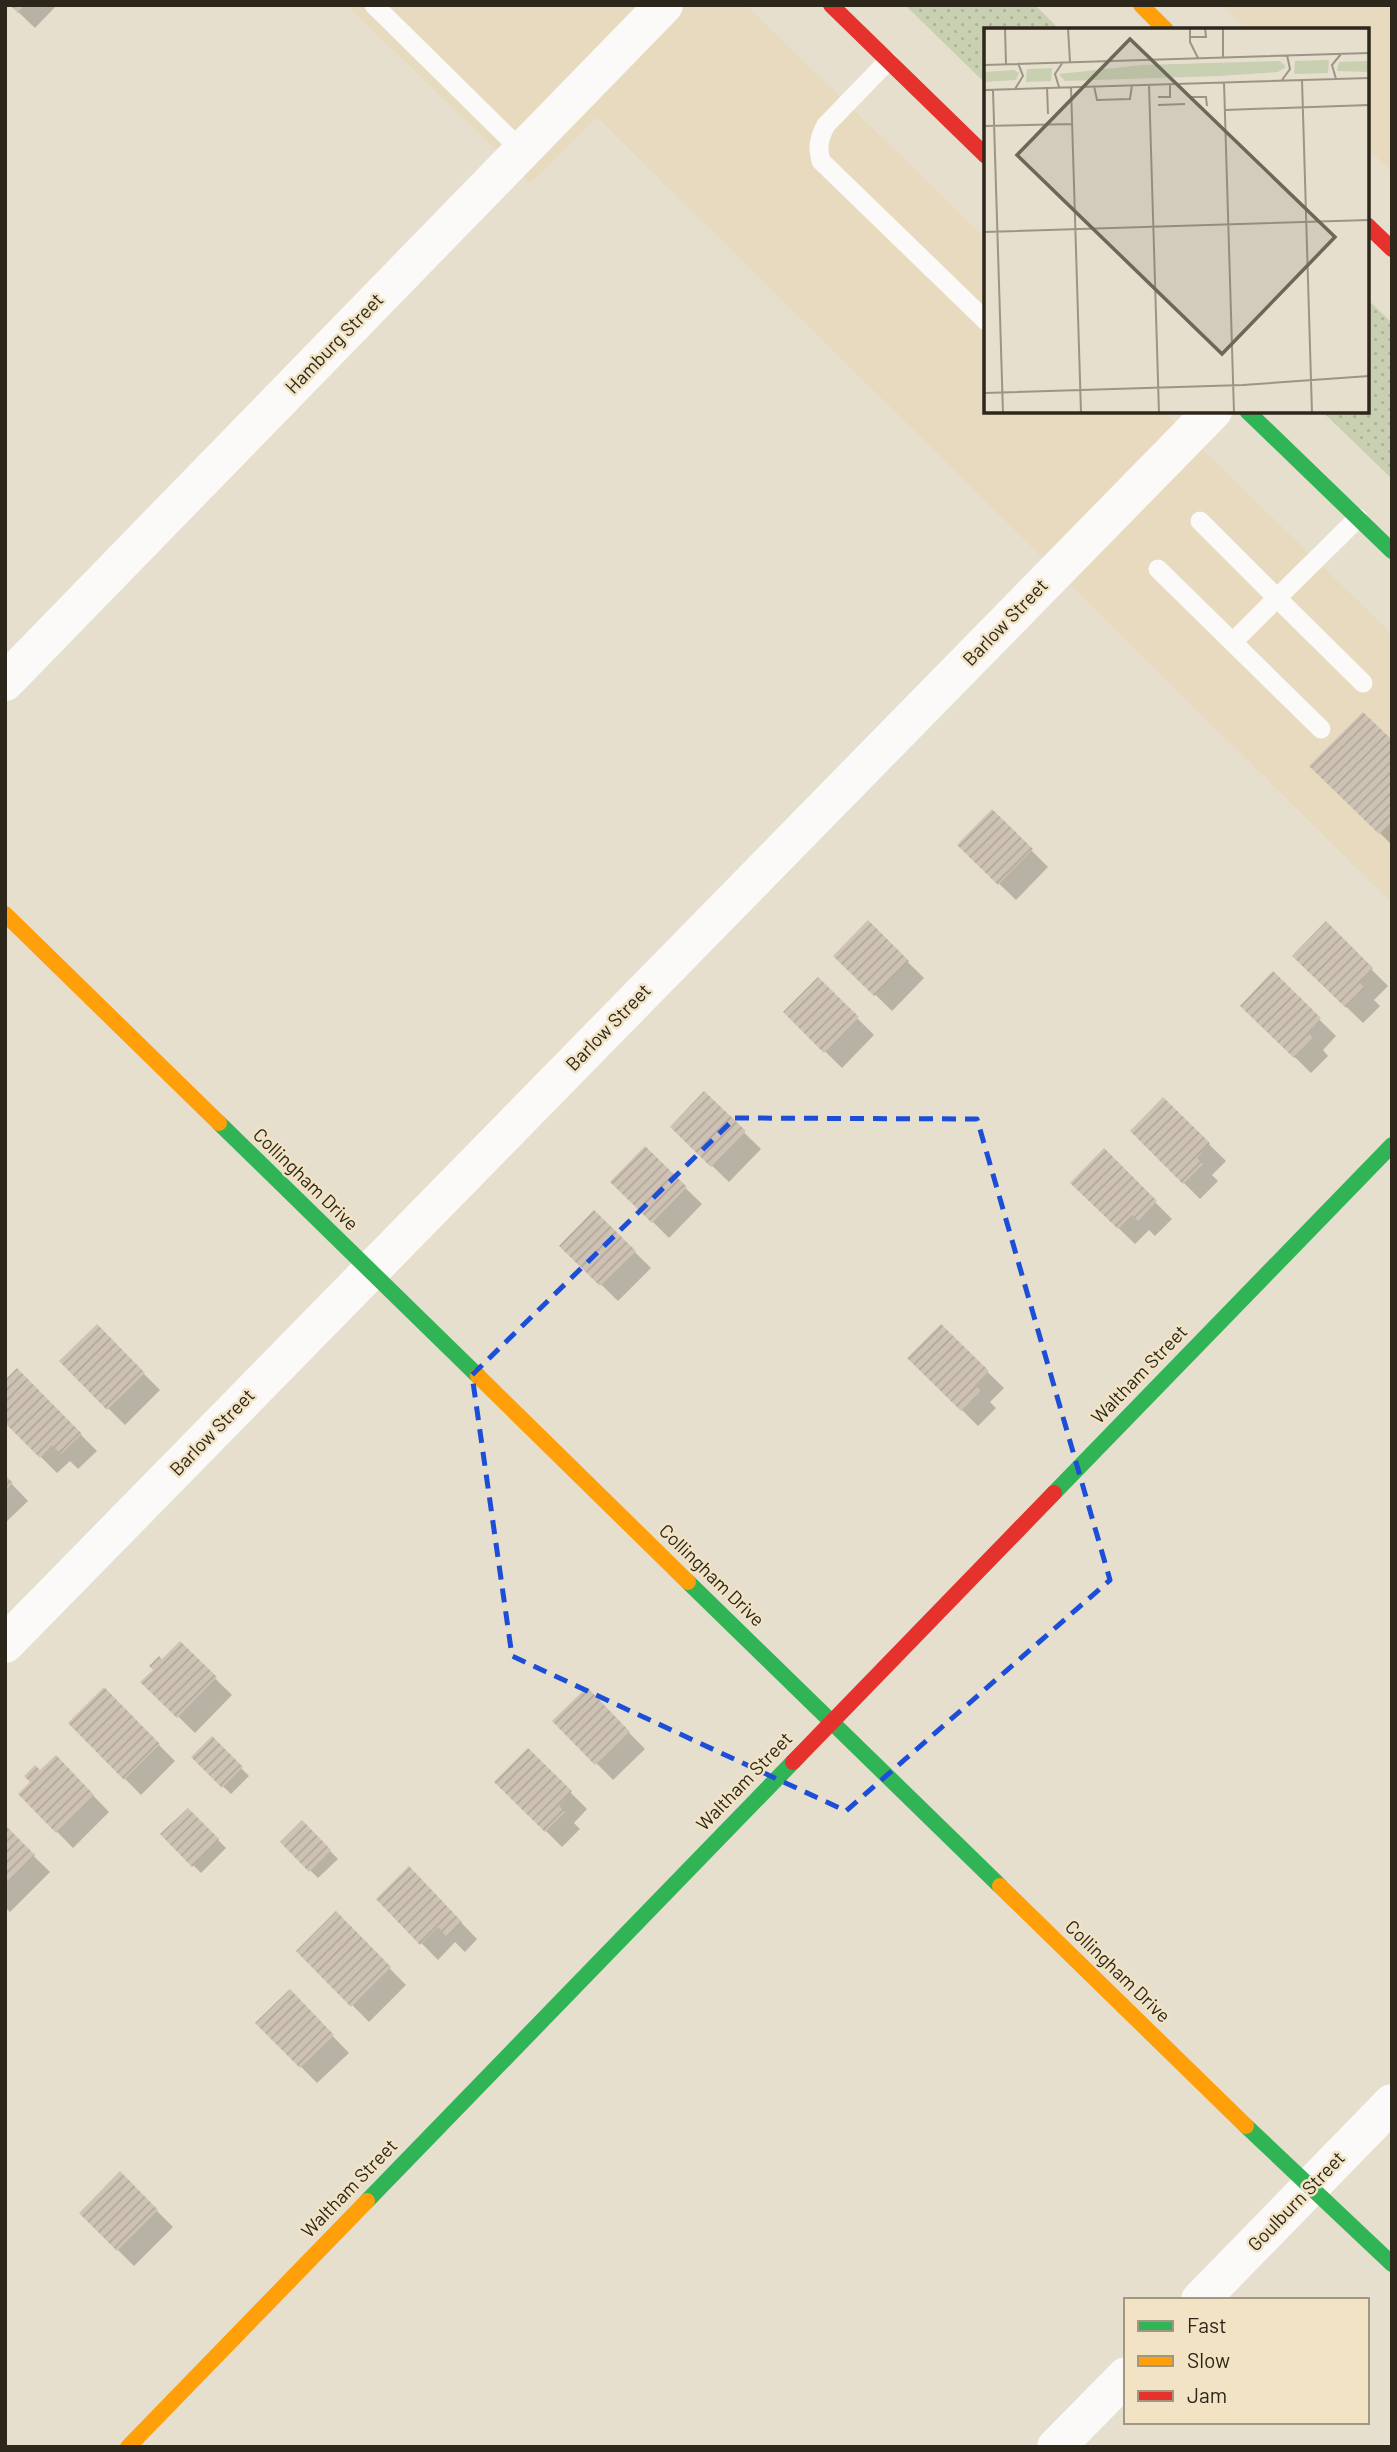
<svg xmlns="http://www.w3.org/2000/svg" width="1397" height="2452" viewBox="0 0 1397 2452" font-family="Barlow,sans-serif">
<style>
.built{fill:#e7dabe}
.grass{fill:url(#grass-dots)}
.shadow{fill:#0003}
.building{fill:url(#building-hatch)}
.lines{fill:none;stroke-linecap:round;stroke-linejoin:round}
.lane{stroke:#fbfaf8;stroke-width:19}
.street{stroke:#fbfaf8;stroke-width:38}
.fast{stroke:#30b455;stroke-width:16}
.slow{stroke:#ff9f0a;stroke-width:16}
.jam{stroke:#e5322d;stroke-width:16}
.marked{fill:none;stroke:#1d4ed8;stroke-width:5;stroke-dasharray:14 9;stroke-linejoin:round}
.labels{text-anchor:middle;stroke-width:5;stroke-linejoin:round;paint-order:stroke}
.street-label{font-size:19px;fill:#2c261b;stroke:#f1e3c4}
.inset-road{fill:none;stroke:#9c9586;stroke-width:2}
.view{fill:#6d675a;fill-opacity:0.15;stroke:#6d675a;stroke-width:3.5}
.inset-edge{fill:none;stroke:#2c261b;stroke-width:3.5}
</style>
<defs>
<pattern id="grass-dots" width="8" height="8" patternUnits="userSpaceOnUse" patternTransform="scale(1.75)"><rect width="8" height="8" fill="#c9cfb1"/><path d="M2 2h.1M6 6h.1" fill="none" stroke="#adb298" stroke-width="1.8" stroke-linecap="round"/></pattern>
<pattern id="building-hatch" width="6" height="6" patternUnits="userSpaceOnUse" patternTransform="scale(1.75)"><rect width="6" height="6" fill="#cec2b4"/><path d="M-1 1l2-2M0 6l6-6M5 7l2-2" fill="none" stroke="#b1a79a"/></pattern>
</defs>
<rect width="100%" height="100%" fill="#e6dfce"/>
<!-- built -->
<g class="built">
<path d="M347,5H746L986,239V411H1163L1392,634V903L597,117L530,183Z"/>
<path d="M1222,5H1392V172L1367,148V30H1247Z"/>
</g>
<!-- grass -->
<g class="grass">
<path d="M905,5H1035L1060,30H986V84Z"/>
<path d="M1367,299L1392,323V479L1322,411H1367Z"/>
</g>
<!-- shadow -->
<g class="shadow">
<path d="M11,5H57L35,28Z"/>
<path d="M1392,742V845L1312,766Z"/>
<path d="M992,811L1048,867L1016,900L959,845Z"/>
<path d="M868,923L924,978L892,1011L836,956Z"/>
<path d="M1326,924L1388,986L1374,1000L1380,1006L1363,1023L1294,956Z"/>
<path d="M1273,974L1336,1036L1323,1050L1328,1056L1311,1073L1243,1006Z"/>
<path d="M818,979L874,1035L842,1068L785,1012Z"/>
<path d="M704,1094L761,1149L729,1182L672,1127Z"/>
<path d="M1163,1099L1226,1161L1212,1175L1218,1181L1200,1199L1132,1131Z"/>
<path d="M645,1149L702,1204L669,1238L613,1182Z"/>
<path d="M1104,1151L1172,1219L1155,1236L1149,1230L1135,1244L1072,1183Z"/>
<path d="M594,1212L651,1268L618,1301L562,1246Z"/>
<path d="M97,1327L160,1390L125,1425L62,1362Z"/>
<path d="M941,1327L1004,1388L990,1402L996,1408L978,1426L910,1358Z"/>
<path d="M17,1371L97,1451L78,1469L70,1461L57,1473L5,1421Z"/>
<path d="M5,1477L28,1501L5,1523Z"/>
<path d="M180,1644L232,1695L195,1733L143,1682Z"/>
<path d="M104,1690L175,1761L141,1795L70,1723Z"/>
<path d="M587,1690L645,1749L613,1780L555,1721Z"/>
<path d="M212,1739L249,1776L231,1794L193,1757Z"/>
<path d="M528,1750L587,1809L574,1823L580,1829L562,1847L497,1782Z"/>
<path d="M56,1757L109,1812L73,1848L20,1794Z"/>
<path d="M188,1810L226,1848L201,1873L163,1834Z"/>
<path d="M302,1823L338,1859L318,1878L282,1842Z"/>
<path d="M5,1828L50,1872L10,1912L5,1907Z"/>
<path d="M409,1869L477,1939L465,1952L455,1942L438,1960L378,1899Z"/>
<path d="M336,1914L406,1985L369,2022L299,1951Z"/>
<path d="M290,1992L349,2053L317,2083L258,2023Z"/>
<path d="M120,2174L173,2227L134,2266L81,2213Z"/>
</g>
<!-- building -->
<g class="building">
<path d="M10,5H25L18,13Z"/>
<path d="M1363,712L1392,740V821L1379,834L1309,766Z"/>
<path d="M992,809L1033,849L998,885L957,845Z"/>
<path d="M868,920L909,961L874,996L833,956Z"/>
<path d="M1326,921L1373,968L1359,982L1365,988L1346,1008L1292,956Z"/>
<path d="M1273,971L1321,1018L1308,1032L1313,1038L1294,1058L1240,1006Z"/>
<path d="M818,977L859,1017L824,1053L783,1012Z"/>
<path d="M704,1091L746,1131L711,1167L670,1127Z"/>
<path d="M1163,1097L1210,1143L1197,1158L1203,1164L1183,1184L1130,1131Z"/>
<path d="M645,1146L687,1187L652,1223L610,1182Z"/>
<path d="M1104,1148L1157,1201L1138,1221L1132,1215L1118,1229L1070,1183Z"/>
<path d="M594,1210L636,1251L600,1286L559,1246Z"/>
<path d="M97,1324L145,1373L107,1410L59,1361Z"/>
<path d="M941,1324L989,1371L975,1385L981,1391L961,1411L907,1358Z"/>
<path d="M17,1368L82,1434L61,1454L52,1445L40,1458L5,1423V1380Z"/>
<path d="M5,1475L13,1483L5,1491Z"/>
<path d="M180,1641L217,1677L177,1718L140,1682L153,1670L149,1666L159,1656L162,1659Z"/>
<path d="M104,1687L160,1744L124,1780L68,1723Z"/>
<path d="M587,1687L630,1732L595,1765L552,1721Z"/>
<path d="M212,1736L243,1767L222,1788L191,1757Z"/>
<path d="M528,1748L572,1791L559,1806L565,1812L545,1832L494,1782Z"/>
<path d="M56,1755L94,1795L56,1833L18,1794L30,1782L24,1776L35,1765L40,1770Z"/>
<path d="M188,1808L219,1839L192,1867L160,1834Z"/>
<path d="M302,1820L331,1850L309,1872L280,1842Z"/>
<path d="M5,1825L35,1855L5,1885Z"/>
<path d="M409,1866L462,1922L447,1937L438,1927L420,1945L376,1899Z"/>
<path d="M336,1911L391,1967L351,2007L296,1951Z"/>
<path d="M290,1989L334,2035L300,2068L255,2023Z"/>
<path d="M120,2171L158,2210L117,2251L79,2213Z"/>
</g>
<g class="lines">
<!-- lane -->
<g class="lane">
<path d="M374,5L522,151"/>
<path d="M888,61L826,125C819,138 817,147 821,161L986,321"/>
<path d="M1200,521L1277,598L1358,518"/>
<path d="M1158,569L1321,729"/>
<path d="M1234,641L1277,598L1363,683"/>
</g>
<!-- street -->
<g class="street">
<path d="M5,682L664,5"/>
<path d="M5,1644L1213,411"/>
<path d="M1200,2300L1392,2103"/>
<path d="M1056,2447L1126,2376"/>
</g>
<!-- fast -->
<g class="fast">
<path d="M1247,411L1392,551"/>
<path d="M219,1123L478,1376"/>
<path d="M1054,1493L1392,1145"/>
<path d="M688,1582L1000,1886"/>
<path d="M1246,2126L1392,2264"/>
<path d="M367,2201L793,1762"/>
</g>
<!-- slow -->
<g class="slow">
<path d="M1141,5L1166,30"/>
<path d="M5,914L219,1123"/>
<path d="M478,1376L688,1582"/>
<path d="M1000,1886L1246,2126"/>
<path d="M128,2447L367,2201"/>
</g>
<!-- jam -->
<g class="jam">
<path d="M831,5L986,156"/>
<path d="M1367,225L1392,249"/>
<path d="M793,1762L1054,1493"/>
</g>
</g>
<!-- marked area -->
<path class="marked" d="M735,1118L977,1119L1110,1580L846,1811L512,1656L472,1375Z"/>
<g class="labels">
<!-- street labels -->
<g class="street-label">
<text transform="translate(334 343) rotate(-46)" y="7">Hamburg Street</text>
<text transform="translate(1005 622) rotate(-46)" y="7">Barlow Street</text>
<text transform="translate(608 1027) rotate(-46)" y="7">Barlow Street</text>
<text transform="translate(306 1179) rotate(44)" y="7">Collingham Drive</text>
<text transform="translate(1139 1374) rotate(-46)" y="7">Waltham Street</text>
<text transform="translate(212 1432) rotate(-46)" y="7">Barlow Street</text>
<text transform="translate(712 1575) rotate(44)" y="7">Collingham Drive</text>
<text transform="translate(744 1781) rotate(-46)" y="7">Waltham Street</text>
<text transform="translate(1118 1971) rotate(44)" y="7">Collingham Drive</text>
<text transform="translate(349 2188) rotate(-46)" y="7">Waltham Street</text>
<text transform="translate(1296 2201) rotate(-46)" y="7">Goulburn Street</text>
</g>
</g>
<!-- overview -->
<g transform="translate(984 28)">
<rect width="385" height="385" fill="#e6dfce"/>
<path d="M345,32L344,45L310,46L311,33ZM296,33L302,39L294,44L234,48L81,53L75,46L158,37ZM385,33V44L353,43L355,34ZM43,41L68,40L67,53L42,54ZM30,42L35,45L32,52L0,54V44Z" fill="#c9cfb1"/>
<path class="inset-road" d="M21,0L22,36M84,0L86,34M206,0V14L214,30M239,0V29M206,9H222L221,0M0,37L385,25M352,51L348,37L357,26M298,52L306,41L303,27M318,52L328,385M240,54L250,385M165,56L175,385M110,58L113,72L146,71L148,57M63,59L64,86M75,59L71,46L79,34M87,59L97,385M31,61L39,48L34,35M0,62L385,50M9,62L19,385M174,69H186V56M206,69H222L223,78M174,77L201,76M241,82L385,77M0,98L88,96M0,204L385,192M0,365L259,357L385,348"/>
<path class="view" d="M146,11L351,209L238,326L33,127Z"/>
<rect width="385" height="385" class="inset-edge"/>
</g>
<!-- border -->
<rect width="1397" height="2452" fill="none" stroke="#2c261b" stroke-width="14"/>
<!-- legend -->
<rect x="1124" y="2298" width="245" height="126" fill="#f1e3c4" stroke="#a29780" stroke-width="2"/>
<rect x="1138" y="2321" width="35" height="10" fill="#30b455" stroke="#a29780" stroke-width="2"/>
<text x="1187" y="2333" font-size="21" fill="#2c261b">Fast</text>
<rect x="1138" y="2356" width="35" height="10" fill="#ff9f0a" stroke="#a29780" stroke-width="2"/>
<text x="1187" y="2368" font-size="21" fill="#2c261b">Slow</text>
<rect x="1138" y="2391" width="35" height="10" fill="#e5322d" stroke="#a29780" stroke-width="2"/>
<text x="1187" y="2403" font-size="21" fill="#2c261b">Jam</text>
</svg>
